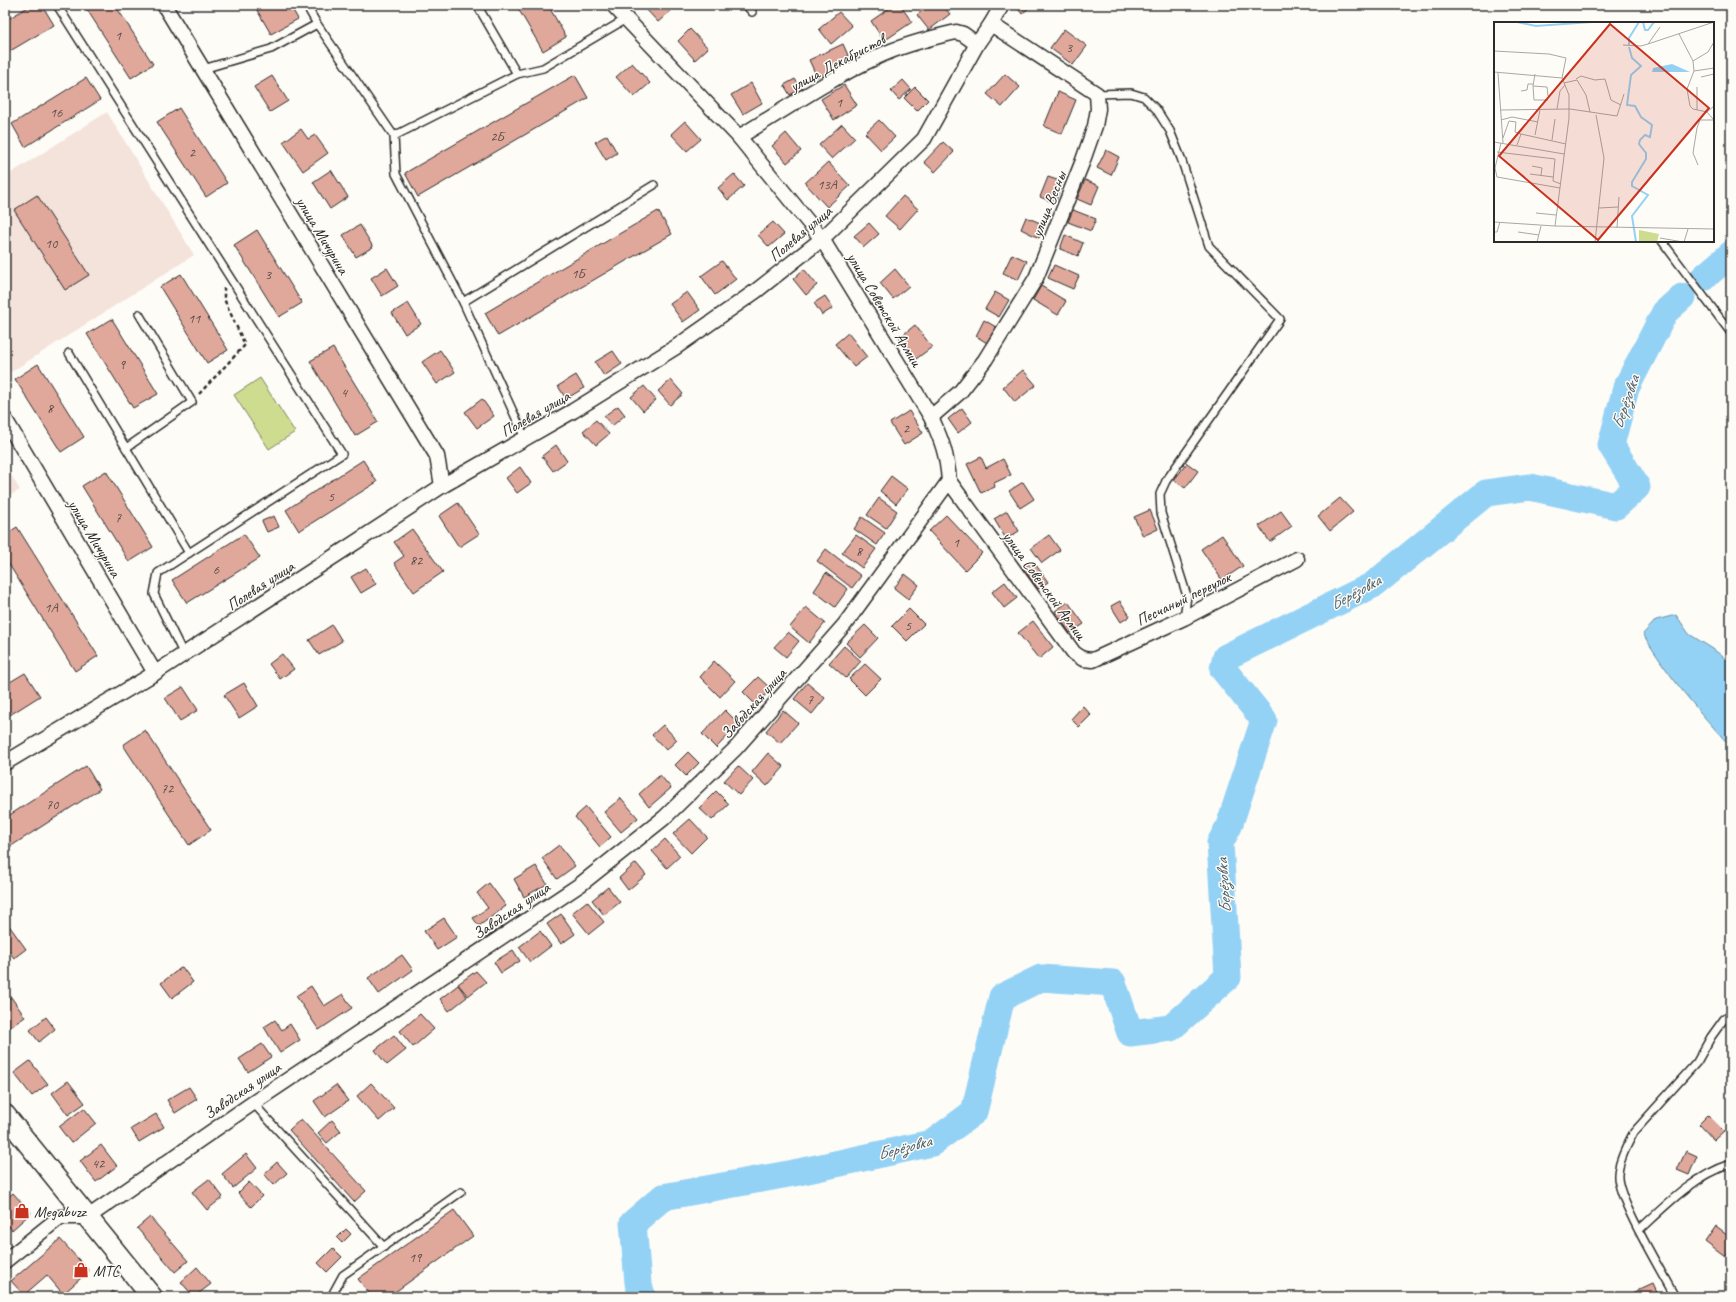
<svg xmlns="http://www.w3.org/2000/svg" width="1736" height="1302" viewBox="0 0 1736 1302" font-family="Caveat,sans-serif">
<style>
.built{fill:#f4e3db}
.green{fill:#cedc90;stroke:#7c845e}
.water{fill:#94d2f5;stroke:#6a8fa4}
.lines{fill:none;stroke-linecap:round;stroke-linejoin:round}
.river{stroke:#94d2f5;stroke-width:27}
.building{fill:#e0a89b;stroke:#2b2b2b}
.service-casing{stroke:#2b2b2b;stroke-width:10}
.minor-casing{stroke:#2b2b2b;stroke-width:17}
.secondary-casing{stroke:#2b2b2b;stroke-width:23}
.path{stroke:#2b2b2b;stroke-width:2.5;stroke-dasharray:4 3;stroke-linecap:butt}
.service{stroke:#fdfcf7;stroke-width:7}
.minor{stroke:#fdfcf7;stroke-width:14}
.secondary{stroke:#fdfcf7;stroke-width:20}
.labels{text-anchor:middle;stroke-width:3;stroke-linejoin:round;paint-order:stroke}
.number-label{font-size:14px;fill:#584a47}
.street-label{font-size:16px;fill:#2b2b2b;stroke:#fdfcf7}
.poi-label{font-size:16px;fill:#2b2b2b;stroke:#fdfcf7;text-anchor:start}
.water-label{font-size:17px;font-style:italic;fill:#4a5d68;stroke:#fdfcf7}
.inset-river{fill:none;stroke:#94d2f5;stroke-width:2}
.inset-road{fill:none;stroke:#a9a8a5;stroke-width:1}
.view{fill:#c8321e;fill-opacity:0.15;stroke:#c8321e;stroke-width:2}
.inset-edge{fill:none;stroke:#2b2b2b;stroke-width:2}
</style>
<rect width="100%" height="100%" fill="#fdfcf7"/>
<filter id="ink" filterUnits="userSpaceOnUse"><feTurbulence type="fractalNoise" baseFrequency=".025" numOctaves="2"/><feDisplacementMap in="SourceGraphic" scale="8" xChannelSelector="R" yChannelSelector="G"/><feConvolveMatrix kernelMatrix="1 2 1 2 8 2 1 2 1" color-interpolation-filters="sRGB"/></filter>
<g filter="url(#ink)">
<!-- built -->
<g class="built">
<path d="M107,112L194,255L11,372L5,363V177Z"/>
<path d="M5,465L20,490L5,498Z"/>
</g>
<!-- green -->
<path class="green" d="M260,378L295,432L269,449L234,395Z"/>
<!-- water -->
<path class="water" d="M1676,615L1689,634L1713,649L1731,663V747C1699,712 1667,675 1643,634L1656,620Z"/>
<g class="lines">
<!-- river -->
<g class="river">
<path d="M1703,278L1731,254"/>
<path d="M643,1297L638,1283L633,1223L663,1197L794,1173L932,1143L974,1112L1002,997L1041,978L1113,983L1130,1033L1171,1028L1228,977L1220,843L1229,826L1264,720L1223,669L1226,657L1373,585L1486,493L1530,487L1616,506L1637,487L1611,445L1626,388L1665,312L1682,297"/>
</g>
</g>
<!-- building -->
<g class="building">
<path d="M31,5H42L54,25L5,54V21Z"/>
<path d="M84,5H115L153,64L131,78Z"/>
<path d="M254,5H290L298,19L271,34Z"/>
<path d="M516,5H548L566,37L543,51Z"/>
<path d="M646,5H670L673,9L658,22L644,7Z"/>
<path d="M894,5H900L912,22L884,41L871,21Z"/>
<path d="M929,5H942L950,14L929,30L917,15Z"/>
<path d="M1018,5H1032L1022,14L1016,6Z"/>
<path d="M839,12L852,26L831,44L819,29Z"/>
<path d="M690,29L708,48L695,60L678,41Z"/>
<path d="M1064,29L1087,46L1073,65L1050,48Z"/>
<path d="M843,44L851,62L817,77L809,60Z"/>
<path d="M632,63L650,83L634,97L616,77Z"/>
<path d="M1005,74L1020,87L1002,107L987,94Z"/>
<path d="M575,75L588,98L418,197L405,173Z"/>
<path d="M272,76L288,101L270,112L254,87Z"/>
<path d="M86,78L100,100L25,147L12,124Z"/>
<path d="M795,79L801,89L790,95L784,85Z"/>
<path d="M903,80L911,89L899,100L891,91Z"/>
<path d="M751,83L762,103L743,114L731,95Z"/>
<path d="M844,85L857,105L834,120L821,99Z"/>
<path d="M915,87L928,100L917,111L904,98Z"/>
<path d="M1058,92L1076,100L1062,134L1044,126Z"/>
<path d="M179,108L227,183L206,197L157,122Z"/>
<path d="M879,120L895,137L881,150L865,133Z"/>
<path d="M685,121L701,139L687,151L671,134Z"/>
<path d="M842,124L855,138L832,159L819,145Z"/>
<path d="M301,129L308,139L315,135L328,153L303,171L283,142Z"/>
<path d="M786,133L801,151L787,163L772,146Z"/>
<path d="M607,135L617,153L606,160L595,142Z"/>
<path d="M943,142L954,152L935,172L924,162Z"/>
<path d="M1106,150L1119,157L1111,175L1097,168Z"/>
<path d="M828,162L850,186L827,207L805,183Z"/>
<path d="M331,170L348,197L330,209L313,182Z"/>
<path d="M734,174L744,186L728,200L718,188Z"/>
<path d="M1048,177L1063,182L1055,203L1040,197Z"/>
<path d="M1085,180L1099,186L1091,205L1077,199Z"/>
<path d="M37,195L89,275L65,290L14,210Z"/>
<path d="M903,196L918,209L900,229L885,216Z"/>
<path d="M1073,210L1096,219L1091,231L1068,222Z"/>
<path d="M658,211L672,234L498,336L485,313Z"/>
<path d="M1026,217L1045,225L1039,238L1021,229Z"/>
<path d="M773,222L784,234L769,247L758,235Z"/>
<path d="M869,223L879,234L864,247L854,236Z"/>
<path d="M360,225L373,247L356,257L343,235Z"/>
<path d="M257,230L302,303L279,317L234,245Z"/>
<path d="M1065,235L1083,243L1078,256L1060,249Z"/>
<path d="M1012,254L1027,261L1018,280L1003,273Z"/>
<path d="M722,261L736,279L715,295L701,276Z"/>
<path d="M1054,265L1079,276L1073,289L1048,278Z"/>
<path d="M387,268L398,286L382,296L371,278Z"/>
<path d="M804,269L817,285L806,295L793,279Z"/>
<path d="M895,269L909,286L893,299L880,283Z"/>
<path d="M181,274L228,350L207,363L160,287Z"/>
<path d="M1041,286L1066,301L1058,315L1033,300Z"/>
<path d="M687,292L700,310L683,322L670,304Z"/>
<path d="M995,292L1009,300L999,317L985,309Z"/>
<path d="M825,296L833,308L822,315L814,303Z"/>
<path d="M408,303L421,324L405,334L392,313Z"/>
<path d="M112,319L158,394L133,408L87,334Z"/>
<path d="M984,320L996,327L987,343L976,336Z"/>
<path d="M915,325L932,347L916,359L899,338Z"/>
<path d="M848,333L867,357L854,367L835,344Z"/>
<path d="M333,348L378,422L355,436L310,361Z"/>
<path d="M440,350L455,372L437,384L422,362Z"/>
<path d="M613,351L622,364L604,376L595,362Z"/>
<path d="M38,364L84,437L61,452L15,379Z"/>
<path d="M1023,370L1036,385L1015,402L1003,387Z"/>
<path d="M576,375L584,388L566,399L558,386Z"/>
<path d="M671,380L683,394L670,405L658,391Z"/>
<path d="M644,386L656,400L643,411L631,397Z"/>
<path d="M482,399L494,416L477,428L465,412Z"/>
<path d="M618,406L625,415L612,426L604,416Z"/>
<path d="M962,408L972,422L958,433L948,419Z"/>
<path d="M909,411L923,433L904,445L890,423Z"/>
<path d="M596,420L609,434L596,445L583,431Z"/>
<path d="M556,445L567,461L553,471L542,456Z"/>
<path d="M981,457L986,468L1003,459L1011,475L994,483L995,487L981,493L967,464Z"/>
<path d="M363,460L377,482L299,531L286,510Z"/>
<path d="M1187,463L1198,471L1185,488L1174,480Z"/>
<path d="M520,467L531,483L517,493L506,478Z"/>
<path d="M106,471L153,547L129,562L82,486Z"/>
<path d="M891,476L908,489L896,504L880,491Z"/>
<path d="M1023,482L1034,499L1020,508L1009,491Z"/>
<path d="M879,498L897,511L886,528L867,515Z"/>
<path d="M1340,498L1353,512L1330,531L1318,516Z"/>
<path d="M458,503L479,534L459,547L439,516Z"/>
<path d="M1150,510L1158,529L1143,536L1134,517Z"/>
<path d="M1007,511L1019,531L1006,539L994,519Z"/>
<path d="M1281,511L1292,526L1270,542L1259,526Z"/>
<path d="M946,515L982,553L965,570L929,531Z"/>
<path d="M274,516L279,527L267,532L262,521Z"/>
<path d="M862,517L885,533L877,545L854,529Z"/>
<path d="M17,527L98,656L75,671L5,558V535Z"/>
<path d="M412,529L443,572L414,592L394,563L404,556L394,542Z"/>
<path d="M244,534L260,558L187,603L172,580Z"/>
<path d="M856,535L876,549L862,568L842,553Z"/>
<path d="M1049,535L1060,550L1042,563L1031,548Z"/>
<path d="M1222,535L1243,566L1222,580L1201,549Z"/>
<path d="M826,549L861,576L852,588L817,561Z"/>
<path d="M1033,561L1048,582L1038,589L1023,568Z"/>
<path d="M366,568L376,584L361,593L351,577Z"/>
<path d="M826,573L848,589L835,607L814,591Z"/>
<path d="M905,574L919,585L908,599L894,588Z"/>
<path d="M1005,582L1017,598L1004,608L992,592Z"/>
<path d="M1120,601L1130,616L1121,622L1111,606Z"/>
<path d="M1068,602L1084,624L1070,633L1055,611Z"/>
<path d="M806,607L825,623L809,643L790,627Z"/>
<path d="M909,609L924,624L907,641L892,626Z"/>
<path d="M1033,621L1053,647L1039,659L1018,633Z"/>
<path d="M332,625L342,641L319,655L309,640Z"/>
<path d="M865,625L878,638L860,657L846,643Z"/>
<path d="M788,632L799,641L786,657L774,647Z"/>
<path d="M844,646L861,661L846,678L829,663Z"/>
<path d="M282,654L294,669L280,679L269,664Z"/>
<path d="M714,661L735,681L720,697L700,677Z"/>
<path d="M865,664L881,679L865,695L849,679Z"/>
<path d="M25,673L40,696L5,718V685Z"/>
<path d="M758,677L771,689L756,705L743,692Z"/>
<path d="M244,683L258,706L239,718L224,695Z"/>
<path d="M807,683L825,698L812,714L794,699Z"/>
<path d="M183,687L198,710L180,721L165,698Z"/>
<path d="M1083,706L1091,715L1079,727L1071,719Z"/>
<path d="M725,710L739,724L716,748L702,734Z"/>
<path d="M783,710L798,723L780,743L766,731Z"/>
<path d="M663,725L677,740L666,750L652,735Z"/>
<path d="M145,730L211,830L189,845L123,745Z"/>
<path d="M688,752L699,763L686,776L675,765Z"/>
<path d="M768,753L784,767L767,786L752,772Z"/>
<path d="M86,766L100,789L5,850V818Z"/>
<path d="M738,766L753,780L739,795L724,781Z"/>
<path d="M660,775L671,788L649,807L639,794Z"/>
<path d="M716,791L729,804L712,820L699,808Z"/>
<path d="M621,798L638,818L621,832L604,812Z"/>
<path d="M586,807L611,837L600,847L575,817Z"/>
<path d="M690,819L707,837L691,853L673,834Z"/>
<path d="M665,839L680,856L667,868L652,851Z"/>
<path d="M559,845L575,866L557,879L542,858Z"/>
<path d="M636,863L646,875L628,890L619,878Z"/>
<path d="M536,866L547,884L524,897L514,879Z"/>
<path d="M489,883L506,906L479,926L473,918L488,908L477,893Z"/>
<path d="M608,887L620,902L604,915L592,900Z"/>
<path d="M587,901L604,922L589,934L572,913Z"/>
<path d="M561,914L575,934L561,944L547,924Z"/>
<path d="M444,918L457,937L437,950L424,931Z"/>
<path d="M5,920L26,949L14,958L5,946Z"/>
<path d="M540,931L551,946L530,962L519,947Z"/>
<path d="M513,950L520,961L501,973L494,962Z"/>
<path d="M402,955L413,970L379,994L368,978Z"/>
<path d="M182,967L193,982L172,998L161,983Z"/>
<path d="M476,971L486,982L468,996L458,984Z"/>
<path d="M458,985L467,997L449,1011L440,999Z"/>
<path d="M311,986L324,1006L343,994L352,1008L319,1030L296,996Z"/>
<path d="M11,997L25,1017L9,1028L5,1023V1001Z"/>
<path d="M420,1014L434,1029L413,1047L400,1031Z"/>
<path d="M46,1017L55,1029L39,1042L30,1030Z"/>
<path d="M275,1020L282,1030L290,1024L300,1040L280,1053L264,1027Z"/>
<path d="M394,1035L406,1050L387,1065L375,1050Z"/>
<path d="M262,1044L271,1057L248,1072L239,1059Z"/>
<path d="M30,1061L48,1084L32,1096L14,1073Z"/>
<path d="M68,1081L85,1103L68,1115L52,1093Z"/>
<path d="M371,1083L394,1108L379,1121L357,1096Z"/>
<path d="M336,1085L348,1101L325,1117L314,1101Z"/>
<path d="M189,1087L197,1099L175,1113L167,1100Z"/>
<path d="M84,1108L96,1123L71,1143L59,1127Z"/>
<path d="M156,1114L164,1127L139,1142L131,1129Z"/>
<path d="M1708,1115L1724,1131L1714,1140L1699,1124Z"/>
<path d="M301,1119L366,1191L354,1202L289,1130Z"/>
<path d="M332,1120L341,1131L327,1143L318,1133Z"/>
<path d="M101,1145L117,1166L96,1182L80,1161Z"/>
<path d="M1686,1151L1697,1156L1689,1175L1677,1170Z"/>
<path d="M246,1154L257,1168L233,1188L222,1174Z"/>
<path d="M277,1162L287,1173L274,1185L264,1174Z"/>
<path d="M209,1179L223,1197L207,1210L192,1192Z"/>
<path d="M249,1182L262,1196L251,1207L238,1193Z"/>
<path d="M13,1193L31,1213L12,1230L5,1222V1200Z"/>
<path d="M454,1210L473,1236L388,1297H372L358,1279Z"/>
<path d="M150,1217L188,1261L175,1272L137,1228Z"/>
<path d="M1716,1226L1731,1237V1249L1725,1257L1705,1242Z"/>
<path d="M346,1229L351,1234L342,1243L337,1238Z"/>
<path d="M60,1239L89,1271L63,1294L47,1275L24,1295L11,1281Z"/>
<path d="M333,1248L342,1257L327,1272L318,1263Z"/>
<path d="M197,1267L211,1284L194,1297L181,1282Z"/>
<path d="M1652,1284L1658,1297H1624Z"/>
<path d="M113,1291L118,1297H107Z"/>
</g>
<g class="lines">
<defs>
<g id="service">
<path d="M57,5L342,454L158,573L154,594L184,655"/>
<path d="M306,5L317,24"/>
<path d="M477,5L517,74"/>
<path d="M746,5L752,12"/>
<path d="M203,69L271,49L317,24L394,136L396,174L463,302L525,438"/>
<path d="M1097,94L1131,93L1144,97L1156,109L1170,131L1181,158L1209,246L1280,319L1166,481L1160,494L1161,513L1187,596L1184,618"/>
<path d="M394,136L517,74L543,68L626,19"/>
<path d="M1662,241L1731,333"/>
<path d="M463,302L654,185"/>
<path d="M69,353L189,553"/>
<path d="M126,448L192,402L139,314"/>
<path d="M253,1103L384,1247"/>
<path d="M1639,1230C1667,1204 1694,1176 1731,1164"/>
<path d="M331,1297L343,1275L461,1192"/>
<path d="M1675,1297C1663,1274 1616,1197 1618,1175C1618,1162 1628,1143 1634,1132L1697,1062L1711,1037L1724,1019L1731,1013"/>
</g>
<g id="minor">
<path d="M164,5L437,456L442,486"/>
<path d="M613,5L739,137L822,239L931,417C942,441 947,454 949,481L1074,653L1083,659L1093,660L1184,618L1297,559"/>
<path d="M739,137C784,110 829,79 877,57C902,45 930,38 956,32L963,34L977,44"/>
<path d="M931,417L960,392L985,360L1036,278L1082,163L1095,126L1098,109L1097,94L991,24"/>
<path d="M5,419L155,673"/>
<path d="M5,763L155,673L442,486L573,411L676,347L756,291L822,239L924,139L977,44L991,24L1002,5"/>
<path d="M5,1261L60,1217H88L253,1103L581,884L664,818L736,748L845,624L949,481"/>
</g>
<path id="secondary" d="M5,1115L152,1297"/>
</defs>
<!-- service casing -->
<use href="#service" class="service-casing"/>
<!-- minor casing -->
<use href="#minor" class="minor-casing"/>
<!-- secondary casing -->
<use href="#secondary" class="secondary-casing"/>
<!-- path -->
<path class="path" d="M199,394L245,345L224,299V288"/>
<!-- service -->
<use href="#service" class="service"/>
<!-- minor -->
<use href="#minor" class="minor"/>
<!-- secondary -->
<use href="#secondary" class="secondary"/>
</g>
</g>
<!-- icons -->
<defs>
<symbol id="shop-bare" viewBox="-9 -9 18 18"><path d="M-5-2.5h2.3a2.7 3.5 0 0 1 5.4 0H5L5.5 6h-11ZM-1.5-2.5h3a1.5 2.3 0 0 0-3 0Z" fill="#c8321e" stroke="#fdfcf7" stroke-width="2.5" paint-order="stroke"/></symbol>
</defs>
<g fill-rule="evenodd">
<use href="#shop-bare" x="11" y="1200" width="22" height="22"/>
<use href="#shop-bare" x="70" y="1259" width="22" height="22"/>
</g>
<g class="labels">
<!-- number labels -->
<g class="number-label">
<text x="118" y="40">1</text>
<text x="1069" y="52">3</text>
<text x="839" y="107">1</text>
<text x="56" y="117">16</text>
<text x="497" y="141">2Б</text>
<text x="192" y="157">2</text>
<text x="827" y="189">13А</text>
<text x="51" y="248">10</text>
<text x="578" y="278">1Б</text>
<text x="268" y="279">3</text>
<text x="194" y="323">11</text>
<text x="122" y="369">9</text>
<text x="344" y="397">4</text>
<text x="50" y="413">8</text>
<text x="906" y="433">2</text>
<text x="331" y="501">5</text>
<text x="118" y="522">7</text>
<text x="956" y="547">1</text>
<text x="859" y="556">8</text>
<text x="416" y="565">82</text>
<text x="216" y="574">6</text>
<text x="51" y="612">1А</text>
<text x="908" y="630">5</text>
<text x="810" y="704">7</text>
<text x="167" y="793">72</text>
<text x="52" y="809">70</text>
<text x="98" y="1168">42</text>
<text x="415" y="1262">19</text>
</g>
<!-- street labels -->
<g class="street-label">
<text transform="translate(837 62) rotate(-28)" y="6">улица Декабристов</text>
<text transform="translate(1048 204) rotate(-68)" y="6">улица Весны</text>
<text transform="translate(800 233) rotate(-40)" y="6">Полевая улица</text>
<text transform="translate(323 235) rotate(59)" y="6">улица Мичурина</text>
<text transform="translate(885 309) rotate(59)" y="6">улица Советской Армии</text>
<text transform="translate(535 413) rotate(-30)" y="6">Полевая улица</text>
<text transform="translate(95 538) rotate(59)" y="6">улица Мичурина</text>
<text transform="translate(260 585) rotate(-33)" y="6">Полевая улица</text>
<text transform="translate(1045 585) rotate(54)" y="6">улица Советской Армии</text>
<text transform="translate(1183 598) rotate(-26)" y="6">Песчаный переулок</text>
<text transform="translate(753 703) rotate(-48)" y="6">Заводская улица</text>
<text transform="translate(511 910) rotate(-34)" y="6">Заводская улица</text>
<text transform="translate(242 1090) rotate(-34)" y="6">Заводская улица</text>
</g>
<!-- poi labels -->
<g class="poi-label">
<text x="34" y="1217">Megabuzz</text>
<text x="93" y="1276">МТС</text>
</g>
<!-- water labels -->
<g class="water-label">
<text transform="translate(1625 402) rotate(-71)" y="6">Берёзовка</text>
<text transform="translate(1355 592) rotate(-29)" y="6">Берёзовка</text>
<text transform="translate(1223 886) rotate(-94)" y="6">Берёзовка</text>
<text transform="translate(904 1147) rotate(-15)" y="6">Берёзовка</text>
</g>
</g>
<!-- overview -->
<g transform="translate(1494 22)">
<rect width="220" height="220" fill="#fdfcf7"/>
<path d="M145,208L165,212L163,220H145Z" fill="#cedc90"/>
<path d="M178,42L196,50H158L159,46Z" fill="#94d2f5"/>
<path class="inset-river" d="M23,0L42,4L98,0M149,0L151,8H154L160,0M135,23V16L145,0M135,25L138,36L147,44L137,53L133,83L141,84L147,95L158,103L156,115L151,113L146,118L145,122L152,131V137L138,160V164L154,173L138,194L142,220"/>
<path class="inset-road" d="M185,12L199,39L200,49L193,67L196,84L199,87L213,90M154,22L220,0M129,23L147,24L154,22L166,5M0,29L55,32L72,36L68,56L75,73V96L61,204M199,39L214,30L220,20M200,49L220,46M0,50L68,56M4,51L9,121M41,52L39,64L53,65L54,74M207,55L220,52M82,57L87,54L101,58L111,57L117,78L127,83M70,61L83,58L92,73L96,90M39,64L40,78H54M203,65V88M27,69L33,68L34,62H39M63,87L66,69L71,63M6,88L76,87L123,94L130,72M219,97L213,90L220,84M7,98L18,95L44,100M41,113L46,88M9,116L15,99L22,100L21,110L27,112M58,118L61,97M0,120L70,132M7,121L1,146L3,155L66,166M23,123L27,112L72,122M3,130L61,137L59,159L67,162M220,131V152M204,143L199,131L203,106L206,98H220M38,144L48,146L47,153M36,152L59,155M105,186L124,185M42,191L62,193M0,200L61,204L220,207M123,206L125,175M0,210H3L6,200M24,210L45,213M166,216L189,220M43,220L47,204M101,220L110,136L102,93M190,220L194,207"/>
<path class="view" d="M116,2L215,86L104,218L5,134Z"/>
<rect width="220" height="220" class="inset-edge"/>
</g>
<!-- margin -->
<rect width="1736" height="1302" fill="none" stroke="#fdfcf7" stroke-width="20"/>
<rect x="10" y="10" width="1716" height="1282" fill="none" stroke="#2b2b2b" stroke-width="1.5" filter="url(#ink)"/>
</svg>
